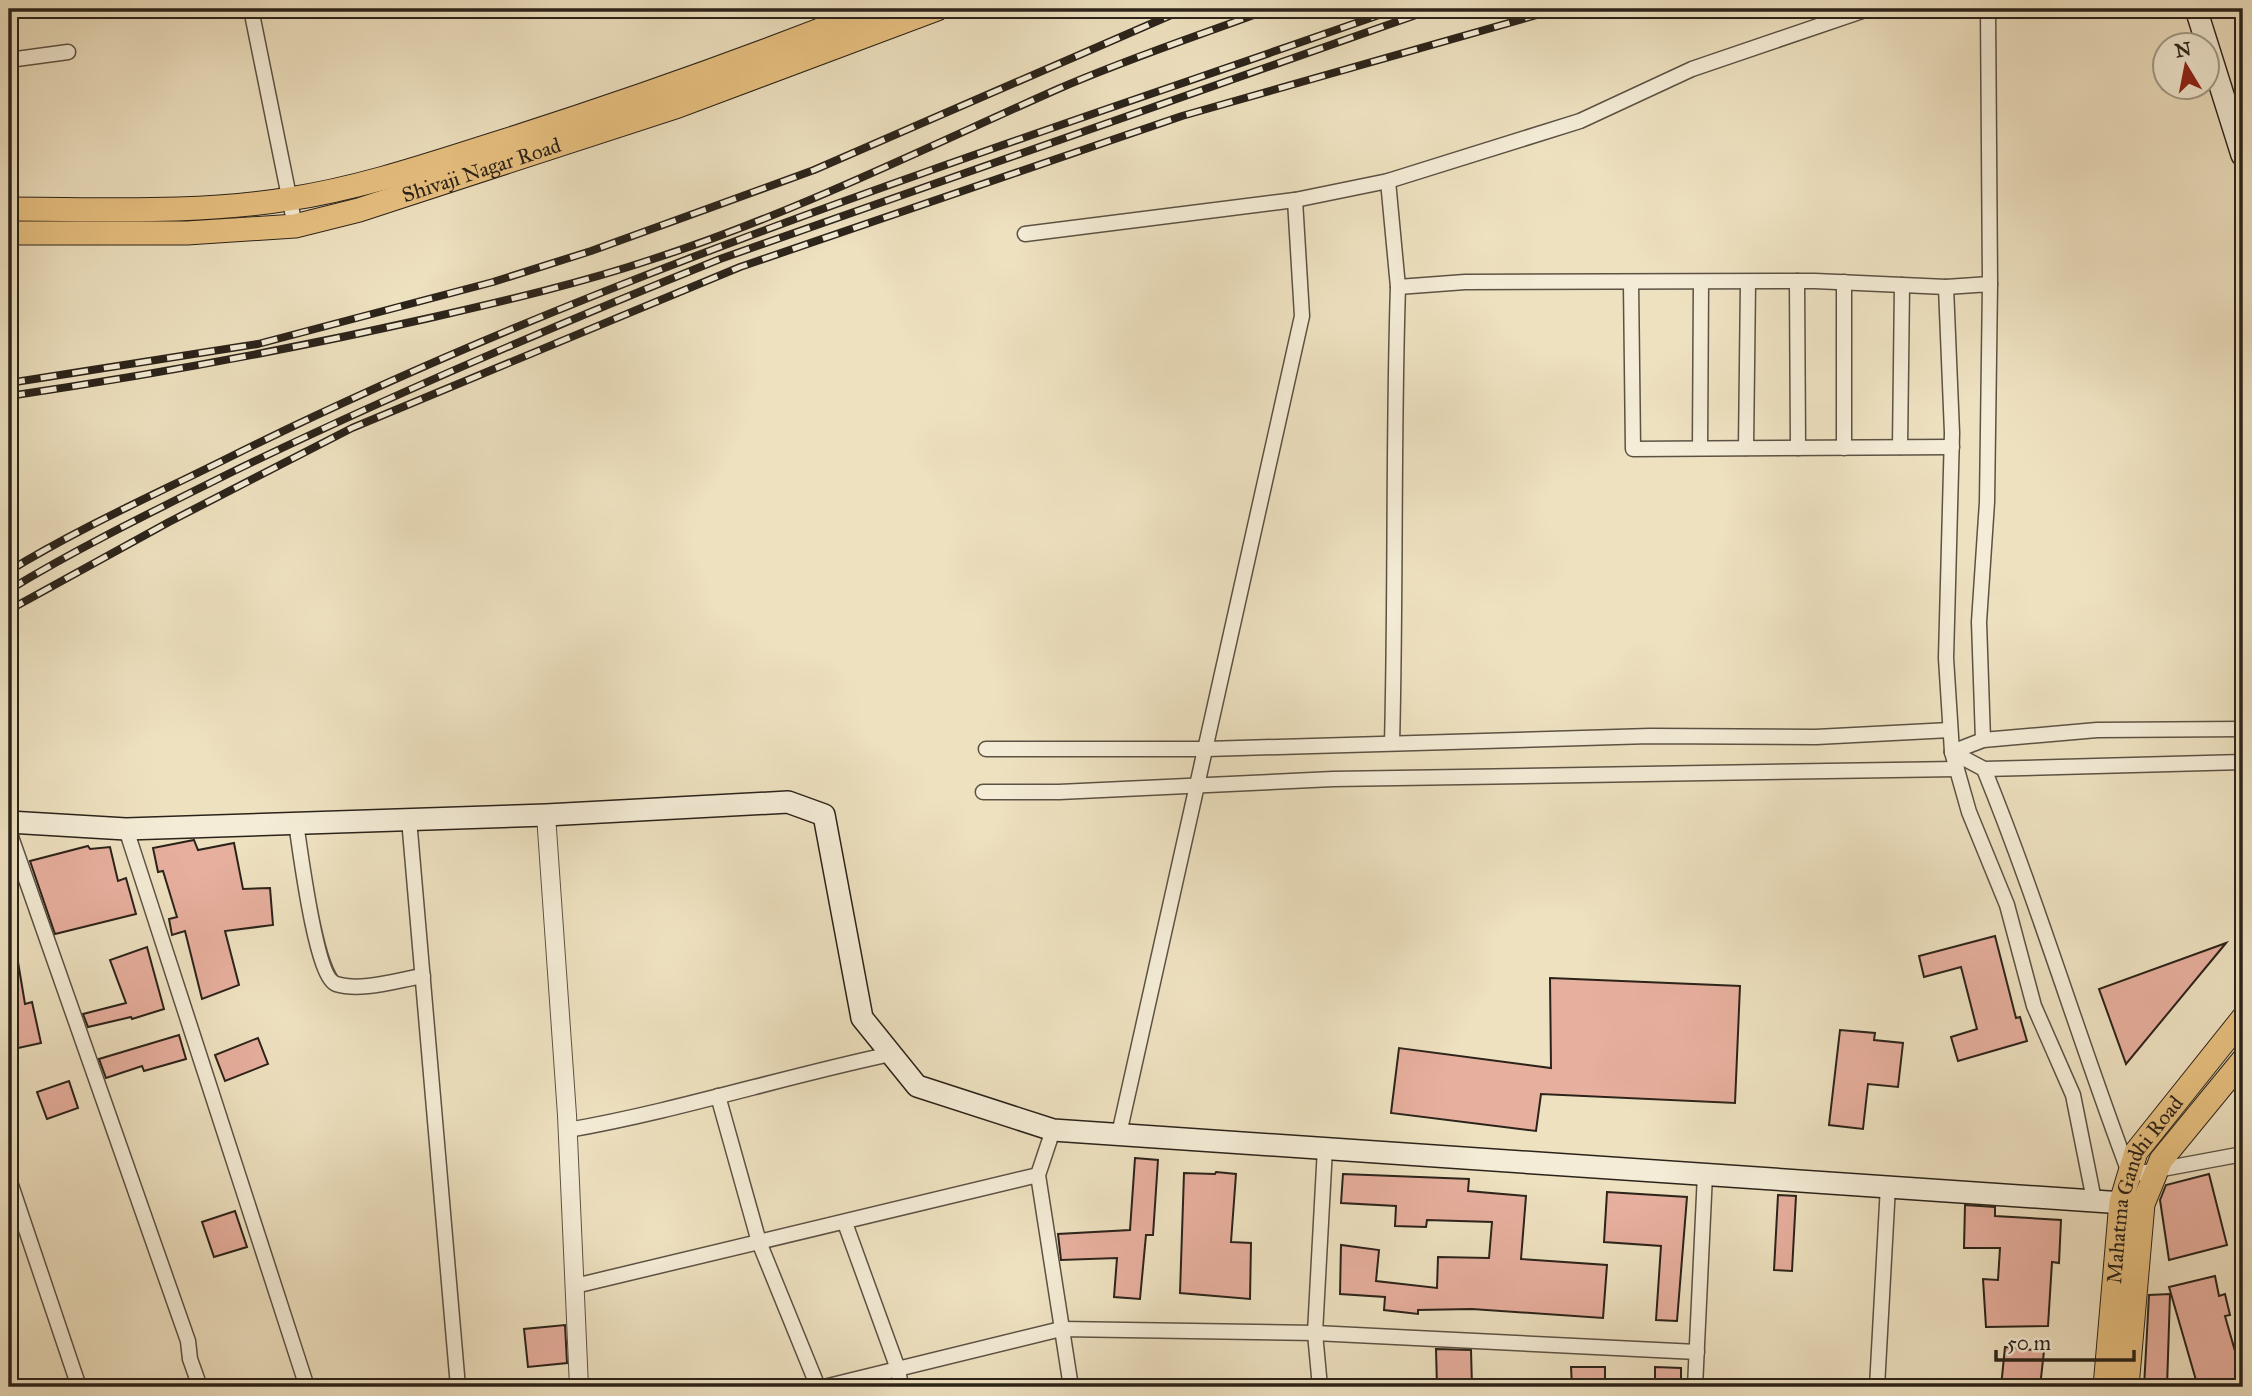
<svg xmlns="http://www.w3.org/2000/svg" width="2252" height="1396" viewBox="0 0 2252 1396" font-family="'IM FELL Great Primer',serif">
<style>
.building{fill:#e7af9e;stroke:#2b231a;stroke-width:2}
.lines{fill:none;stroke-linecap:round;stroke-linejoin:round}
.minor-casing{stroke:#5c5244;stroke-width:17}
.tertiary-casing{stroke:#5c5244;stroke-width:20}
.secondary-casing{stroke:#2b231a;stroke-width:24}
.primary-casing{stroke:#2b231a;stroke-width:25}
.minor{stroke:#f4ecd6;stroke-width:14}
.tertiary{stroke:#f4ecd6;stroke-width:18}
.secondary{stroke:#f4ecd6;stroke-width:21}
.primary{stroke:#e7c080;stroke-width:23}
.rail-casing{stroke:#2b231a;stroke-width:8}
.rail{stroke:#f4ecd6;stroke-width:5;stroke-dasharray:16;stroke-linecap:butt}
.labels{text-anchor:middle;stroke-width:6;stroke-linejoin:round;paint-order:stroke}
.street-label{font-size:21px;fill:#2b231a;stroke:#f4ecd6}
</style>
<rect width="100%" height="100%" fill="#eee1c0"/>
<filter id="stains"><feTurbulence type="fractalNoise" baseFrequency=".00286" numOctaves="4"/><feColorMatrix values="0 0 0 0 .2 0 0 0 0 .09 0 0 0 0 .02 0 0 0 .5 -.17"/></filter>
<radialGradient id="worn" r=".72"><stop offset=".6" stop-color="#630" stop-opacity="0"/><stop offset="1" stop-color="#630" stop-opacity=".3"/></radialGradient>
<!-- building -->
<g class="building">
<path d="M194,840L198,850L234,843L243,889L270,888L273,925L225,931L239,985L202,999L185,931L172,935L169,919L177,917L163,871L158,872L153,848Z"/>
<path d="M88,846L90,849L110,847L118,881L126,878L136,914L55,934L30,861Z"/>
<path d="M1995,936L2016,1018L2020,1017L2027,1041L1958,1061L1951,1037L1977,1029L1961,967L1924,977L1919,956Z"/>
<path d="M2226,943L2126,1064L2099,989Z"/>
<path d="M147,947L164,1009L132,1019L131,1017L88,1027L83,1014L126,1003L110,960Z"/>
<path d="M9,956H17L25,1004L32,1002L41,1043L9,1050Z"/>
<path d="M1550,978L1740,986L1735,1103L1541,1094L1536,1131L1391,1113L1399,1048L1551,1068Z"/>
<path d="M1840,1030L1875,1033L1874,1040L1903,1043L1898,1087L1868,1084L1863,1129L1829,1125Z"/>
<path d="M179,1035L186,1059L144,1071L142,1066L106,1078L99,1059Z"/>
<path d="M258,1038L268,1064L225,1081L215,1055Z"/>
<path d="M69,1081L78,1108L47,1119L37,1092Z"/>
<path d="M1135,1158L1158,1160L1153,1235H1146L1140,1299L1114,1297L1117,1258L1061,1260L1058,1234L1130,1230Z"/>
<path d="M1216,1172L1236,1174L1231,1242L1251,1243L1250,1299L1180,1293L1184,1173L1215,1174Z"/>
<path d="M1343,1174L1469,1179L1468,1191L1526,1196L1521,1259L1607,1265L1603,1318L1472,1309L1418,1310V1314L1384,1310L1385,1297L1340,1294L1341,1245L1379,1250L1376,1281L1437,1288L1438,1257L1489,1258L1492,1222L1427,1220L1426,1227L1395,1226L1396,1206L1341,1203Z"/>
<path d="M2209,1174L2227,1245L2169,1260L2160,1200L2166,1185Z"/>
<path d="M1607,1192L1687,1197L1677,1321L1656,1320L1661,1246L1604,1242Z"/>
<path d="M1778,1195L1796,1196L1792,1271L1774,1270Z"/>
<path d="M1965,1205L1995,1207V1216L2061,1220L2059,1263L2052,1262L2048,1326L1986,1327L1983,1279L1998,1280L2000,1248H1964Z"/>
<path d="M235,1211L247,1247L214,1257L202,1222Z"/>
<path d="M2215,1276L2219,1296L2225,1294L2230,1315L2225,1316L2237,1358L2243,1356V1387H2198L2169,1287Z"/>
<path d="M2170,1294L2167,1387H2144L2149,1295Z"/>
<path d="M565,1325L567,1363L528,1367L524,1329Z"/>
<path d="M2005,1347L2044,1351L2040,1387H2001Z"/>
<path d="M1436,1349L1471,1350L1472,1387H1437Z"/>
<path d="M1571,1367H1605V1387H1572Z"/>
<path d="M1655,1367L1681,1368V1387H1655Z"/>
</g>
<g class="lines">
<defs>
<g id="minor">
<path d="M251,9L295,226"/>
<path d="M1988,9L1990,284"/>
<path d="M9,60L68,52"/>
<path d="M1388,181L1398,287L1465,282L1815,281L1946,287L1952,433L1946,658L1952,752L1969,812L2007,905L2034,1006L2073,1095L2094,1200"/>
<path d="M1025,234L1295,200L1388,181L1580,121L1692,69L1868,9"/>
<path d="M1797,281L1798,448"/>
<path d="M1844,282V448"/>
<path d="M1631,283L1633,449L1952,447"/>
<path d="M1946,287L1990,284L1987,502L1979,622L1983,740"/>
<path d="M1900,447L1902,285"/>
<path d="M1700,448L1701,282"/>
<path d="M1746,448L1748,282"/>
<path d="M1392,743C1396,591 1393,439 1398,287"/>
<path d="M986,749H1207L1650,736L1816,737L1950,730"/>
<path d="M1952,752L1984,769L2243,762"/>
<path d="M1952,752L1983,740L2097,730L2243,729"/>
<path d="M1984,769C2038,902 2079,1040 2130,1175L2243,1154"/>
<path d="M983,792H1059L1333,779L1957,769"/>
<path d="M409,819L458,1387"/>
<path d="M296,823C300,849 316,978 336,984C362,992 397,980 423,976"/>
<path d="M126,829L307,1387"/>
<path d="M9,831L188,1341L190,1359L200,1387"/>
<path d="M718,1096L759,1242L818,1387"/>
<path d="M568,1130C677,1111 782,1077 891,1054"/>
<path d="M1053,1130L1038,1175L1071,1387"/>
<path d="M1119,1134L1302,316L1295,200"/>
<path d="M9,1179L79,1387"/>
<path d="M845,1223L898,1369L901,1387"/>
<path d="M575,1286L1038,1175"/>
<path d="M824,1387L1061,1329L1315,1333L1697,1352"/>
<path d="M1320,1387L1315,1333L1325,1148"/>
<path d="M1695,1387L1705,1174"/>
<path d="M1877,1387L1888,1186"/>
</g>
<path id="tertiary" d="M546,815L567,1115L579,1387"/>
<g id="secondary">
<path d="M2196,9L2242,155"/>
<path d="M9,822L126,829L546,815L788,802L824,815L862,1018L917,1086L1053,1130L2138,1204"/>
</g>
<g id="primary">
<path d="M9,209C102,209 197,214 289,199C362,188 434,163 504,141C629,101 751,58 873,9"/>
<path id="s1" d="M9,233H187L295,226L359,210L678,106L937,9"/>
<path id="s2" d="M2105,1387L2121,1202L2136,1152L2243,1018"/>
<path d="M2127,1387L2143,1204L2161,1160L2243,1060"/>
</g>
</defs>
<!-- minor casing -->
<use href="#minor" class="minor-casing"/>
<!-- tertiary casing -->
<use href="#tertiary" class="tertiary-casing"/>
<!-- secondary casing -->
<use href="#secondary" class="secondary-casing"/>
<!-- primary casing -->
<use href="#primary" class="primary-casing"/>
<!-- minor -->
<use href="#minor" class="minor"/>
<!-- tertiary -->
<use href="#tertiary" class="tertiary"/>
<!-- secondary -->
<use href="#secondary" class="secondary"/>
<!-- primary -->
<use href="#primary" class="primary"/>
<defs>
<g id="rail">
<path d="M9,383L258,344L493,282L591,251L814,170L1185,9"/>
<path d="M9,396C152,375 293,349 434,317C508,300 581,283 653,259C792,214 925,148 1058,89C1127,59 1200,35 1270,9"/>
<path d="M9,571C79,528 156,494 230,457C603,271 1004,147 1396,9"/>
<path d="M9,590C81,546 158,509 234,471C393,394 556,325 720,259L1433,9"/>
<path d="M9,610L169,522L352,428L740,267L1182,116L1558,9"/>
</g>
</defs>
<!-- rail casing -->
<use href="#rail" class="rail-casing"/>
<!-- rail -->
<use href="#rail" class="rail"/>
</g>
<g class="labels">
<!-- street labels -->
<g class="street-label">
<text dy="7" stroke="none"><textPath href="#s1" startOffset="481">Shivaji Nagar Road</textPath></text>
<text dy="7" stroke="none"><textPath href="#s2" startOffset="205">Mahatma Gandhi Road</textPath></text>
</g>
</g>
<!-- margin -->
<rect width="2252" height="1396" fill="none" stroke="#eee1c0" stroke-width="35"/>
<rect x="10" y="10" width="2231" height="1375" fill="none" stroke="#2b231a" stroke-width="3.5"/>
<rect x="18" y="18" width="2217" height="1361" fill="none" stroke="#2b231a" stroke-width="2"/>
<!-- north arrow -->
<g transform="translate(2186 66) rotate(350)"><circle r="33" fill="#f4ecd6" stroke="#a49c8b" stroke-width="2"/>
<path d="M0-5L12 26L0 18L-12 26Z" fill="#8f2418"/>
<text y="-10" font-size="19" font-weight="bold" text-anchor="middle" fill="#2b231a">N</text>
</g>
<!-- scale -->
<path d="M1996 1350v10h138v-10" fill="none" stroke="#2b231a" stroke-width="3.5"/>
<text x="2007" y="1350" font-size="21" fill="#2b231a" stroke="#f4ecd6" stroke-width="5" paint-order="stroke">50 m</text>
<rect width="100%" height="100%" filter="url(#stains)"/>
<rect width="100%" height="100%" fill="url(#worn)"/>
</svg>
